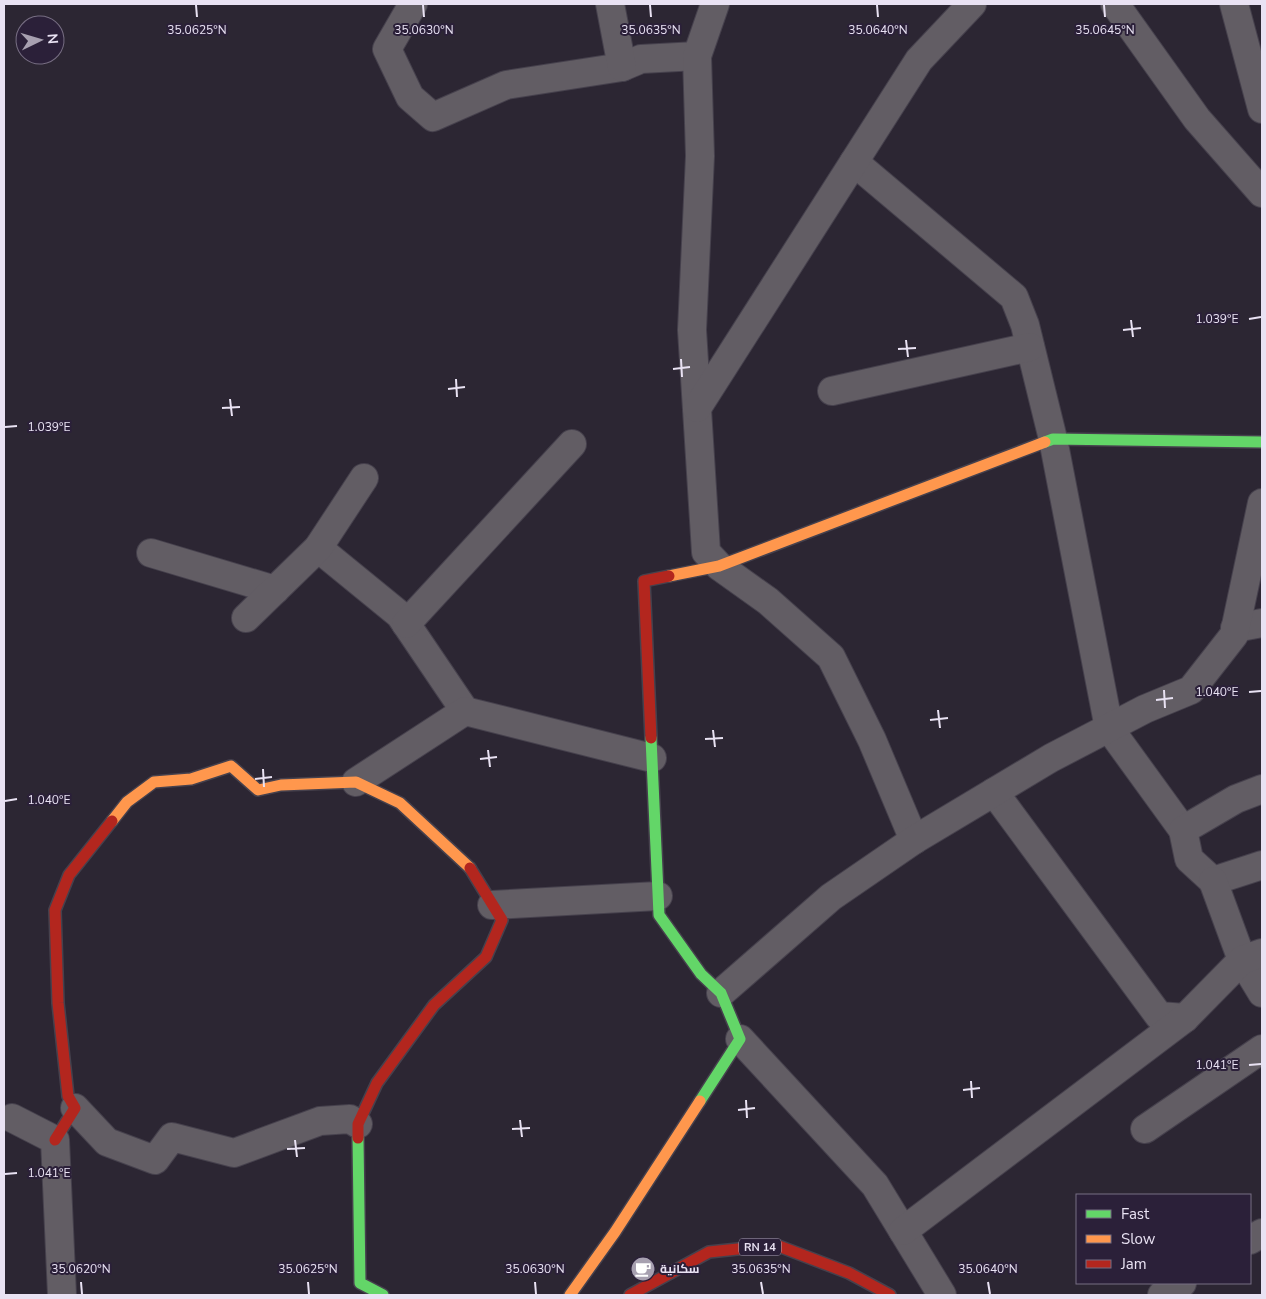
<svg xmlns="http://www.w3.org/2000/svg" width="1266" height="1299" viewBox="0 0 1266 1299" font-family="'Nunito Sans',Cairo,sans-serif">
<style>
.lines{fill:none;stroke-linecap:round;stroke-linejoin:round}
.street-casing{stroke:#46414d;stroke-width:30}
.fast-casing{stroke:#46414d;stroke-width:14}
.slow-casing{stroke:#46414d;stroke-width:14}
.jam-casing{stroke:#46414d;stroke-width:14}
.street{stroke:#625d64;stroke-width:28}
.fast{stroke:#63d668;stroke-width:11}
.slow{stroke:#ff974d;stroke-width:11}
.jam{stroke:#b3261e;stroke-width:11}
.ticks{fill:none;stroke:#e9e2f3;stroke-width:2}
.labels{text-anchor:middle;stroke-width:4;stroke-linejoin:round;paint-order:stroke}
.shield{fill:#2b2039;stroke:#b0a8bb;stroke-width:1}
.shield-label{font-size:11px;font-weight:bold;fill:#e9e2f3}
.poi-label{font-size:12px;font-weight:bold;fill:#e9e2f3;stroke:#2b2039;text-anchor:start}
.ticks-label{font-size:12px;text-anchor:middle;fill:#e9e2f3;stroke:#2b2039;stroke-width:4;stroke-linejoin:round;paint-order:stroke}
</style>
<rect width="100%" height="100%" fill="#2c2633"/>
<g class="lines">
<defs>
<g id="street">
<path d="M413,4L387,49L410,97L433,117L506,85L622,67L641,59L697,56"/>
<path d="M610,4L622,67"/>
<path d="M715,4L697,56L700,156L692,330L706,552L719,566L768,601L831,657L872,740L914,840"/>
<path d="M1115,4L1197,119L1262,193"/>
<path d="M1234,4L1262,109"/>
<path d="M854,162L1014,297L1025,325L1053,439L1109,728L1183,830"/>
<path d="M832,391L1030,347"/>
<path d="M697,408L919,60L972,4"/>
<path d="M318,548L400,615L465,711"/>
<path d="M151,553L275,590"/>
<path d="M246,618L318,548L364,478"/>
<path d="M406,624L572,444"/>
<path d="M1235,628L1262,623"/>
<path d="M356,782L465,711L652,758"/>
<path d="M1262,789L1236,799L1183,830L1189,859L1213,881L1262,865"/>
<path d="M994,792L1159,1016L1185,1018"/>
<path d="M1213,881L1242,960L1262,993"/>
<path d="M492,905L658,896"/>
<path d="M721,993L831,897L914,840L1051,758L1145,709L1191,690L1234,635L1262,503"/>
<path d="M740,1039L875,1185L942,1295"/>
<path d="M75,1108L107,1142L155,1160L172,1137L234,1153L320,1121L350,1119L358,1124"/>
<path d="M12,1118L55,1140L62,1295"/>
<path d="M1145,1129L1262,1049"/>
<path d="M903,1231L1185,1018L1242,960L1262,953"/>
<path d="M1250,1240L1262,1233"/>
<path d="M1162,1295L1182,1283"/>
</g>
<g id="fast">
<path d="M1045,442L1053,439L1262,442"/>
<path d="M651,738L659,915L701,974L721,993L740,1039L700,1101"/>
<path d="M358,1138L360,1283L383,1295"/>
</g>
<g id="slow">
<path d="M669,576L719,566L1045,442"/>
<path d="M112,821L127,802L154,782L191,779L231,766L258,790L281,785L356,782L400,803L470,868"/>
<path d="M570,1295L615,1232L700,1101"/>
</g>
<g id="jam">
<path d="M651,738L644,581L669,576"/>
<path d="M358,1138V1124L377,1083L434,1005L486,957L502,920L470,868"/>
<path d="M55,1140L75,1108L68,1096L58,1003L55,910L69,875L112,821"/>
<path d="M630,1295L709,1252L776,1245L849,1273L890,1295"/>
</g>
</defs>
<!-- street casing -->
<use href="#street" class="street-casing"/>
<!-- fast casing -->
<use href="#fast" class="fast-casing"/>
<!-- slow casing -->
<use href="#slow" class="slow-casing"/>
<!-- jam casing -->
<use href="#jam" class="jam-casing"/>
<!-- street -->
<use href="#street" class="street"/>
<!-- fast -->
<use href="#fast" class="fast"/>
<!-- slow -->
<use href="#slow" class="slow"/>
<!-- jam -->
<use href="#jam" class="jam"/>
</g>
<!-- ticks -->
<path class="ticks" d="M196,5L197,17M423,5L424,17M650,5L651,17M877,5L878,17M1104,5L1105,17M1249,319L1261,317M1131,320L1133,337M1123,330L1141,328M906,340L908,357M898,349L916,348M681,359L682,377M673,369L690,367M456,379L457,397M448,389L465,387M230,399L232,416M222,408L240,407M5,427L17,426M1164,690L1165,708M1249,692L1261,691M1156,700L1173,698M938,710L940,728M930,720L948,718M713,730L715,747M705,739L723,738M488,750L490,767M480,759L497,757M263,769L264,787M255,779L272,777M5,801L17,799M1249,1065L1261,1064M971,1081L972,1098M963,1090L980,1088M746,1100L747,1118M738,1110L755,1108M520,1120L522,1137M512,1129L530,1128M295,1140L297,1157M287,1149L305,1148M5,1174L17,1173M81,1282L82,1294M308,1282L309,1294M535,1282L536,1294M761,1282L763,1294M988,1282L990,1294"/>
<!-- icons -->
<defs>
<symbol id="cafe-disc" viewBox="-11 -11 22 22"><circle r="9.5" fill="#a7a0b0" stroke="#2b2039"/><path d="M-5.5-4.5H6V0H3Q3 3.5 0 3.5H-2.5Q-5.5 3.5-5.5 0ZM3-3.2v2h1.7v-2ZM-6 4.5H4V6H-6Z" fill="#fff"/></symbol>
</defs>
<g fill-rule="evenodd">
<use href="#cafe-disc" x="629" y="1255" width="28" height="28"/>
</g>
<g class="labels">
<!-- shield labels -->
<rect class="shield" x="739" y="1238.5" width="42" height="17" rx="4"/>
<g class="shield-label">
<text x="760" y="1251">RN 14</text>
</g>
<!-- poi labels -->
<g class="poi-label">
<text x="660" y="1273">سكانية</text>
</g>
</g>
<g class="ticks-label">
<text x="197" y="34">35.0625°N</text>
<text x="424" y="34">35.0630°N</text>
<text x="651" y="34">35.0635°N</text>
<text x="878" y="34">35.0640°N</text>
<text x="1105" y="34">35.0645°N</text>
<text x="1217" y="323">1.039°E</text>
<text x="49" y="431">1.039°E</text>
<text x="1217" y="696">1.040°E</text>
<text x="49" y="804">1.040°E</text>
<text x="1217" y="1069">1.041°E</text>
<text x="49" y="1177">1.041°E</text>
<text x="81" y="1273">35.0620°N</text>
<text x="308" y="1273">35.0625°N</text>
<text x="535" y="1273">35.0630°N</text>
<text x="761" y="1273">35.0635°N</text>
<text x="988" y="1273">35.0640°N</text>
</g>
<!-- border -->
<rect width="1266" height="1299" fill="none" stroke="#e9e2f3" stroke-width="10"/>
<!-- legend -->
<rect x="1076" y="1194" width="175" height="90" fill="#2b2039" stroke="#776e83"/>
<rect x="1086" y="1210" width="25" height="8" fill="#63d668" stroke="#776e83"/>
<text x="1121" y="1219" font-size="15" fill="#e9e2f3">Fast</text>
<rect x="1086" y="1235" width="25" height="8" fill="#ff974d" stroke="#776e83"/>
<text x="1121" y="1244" font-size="15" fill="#e9e2f3">Slow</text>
<rect x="1086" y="1260" width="25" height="8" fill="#b3261e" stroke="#776e83"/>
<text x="1121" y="1269" font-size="15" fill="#e9e2f3">Jam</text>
<!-- north arrow -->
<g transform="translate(40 40) rotate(85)"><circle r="24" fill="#2b2039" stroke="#776e83"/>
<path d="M0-4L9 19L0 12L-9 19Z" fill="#a7a0b0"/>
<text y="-8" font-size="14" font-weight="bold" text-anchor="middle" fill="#e9e2f3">N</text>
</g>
</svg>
